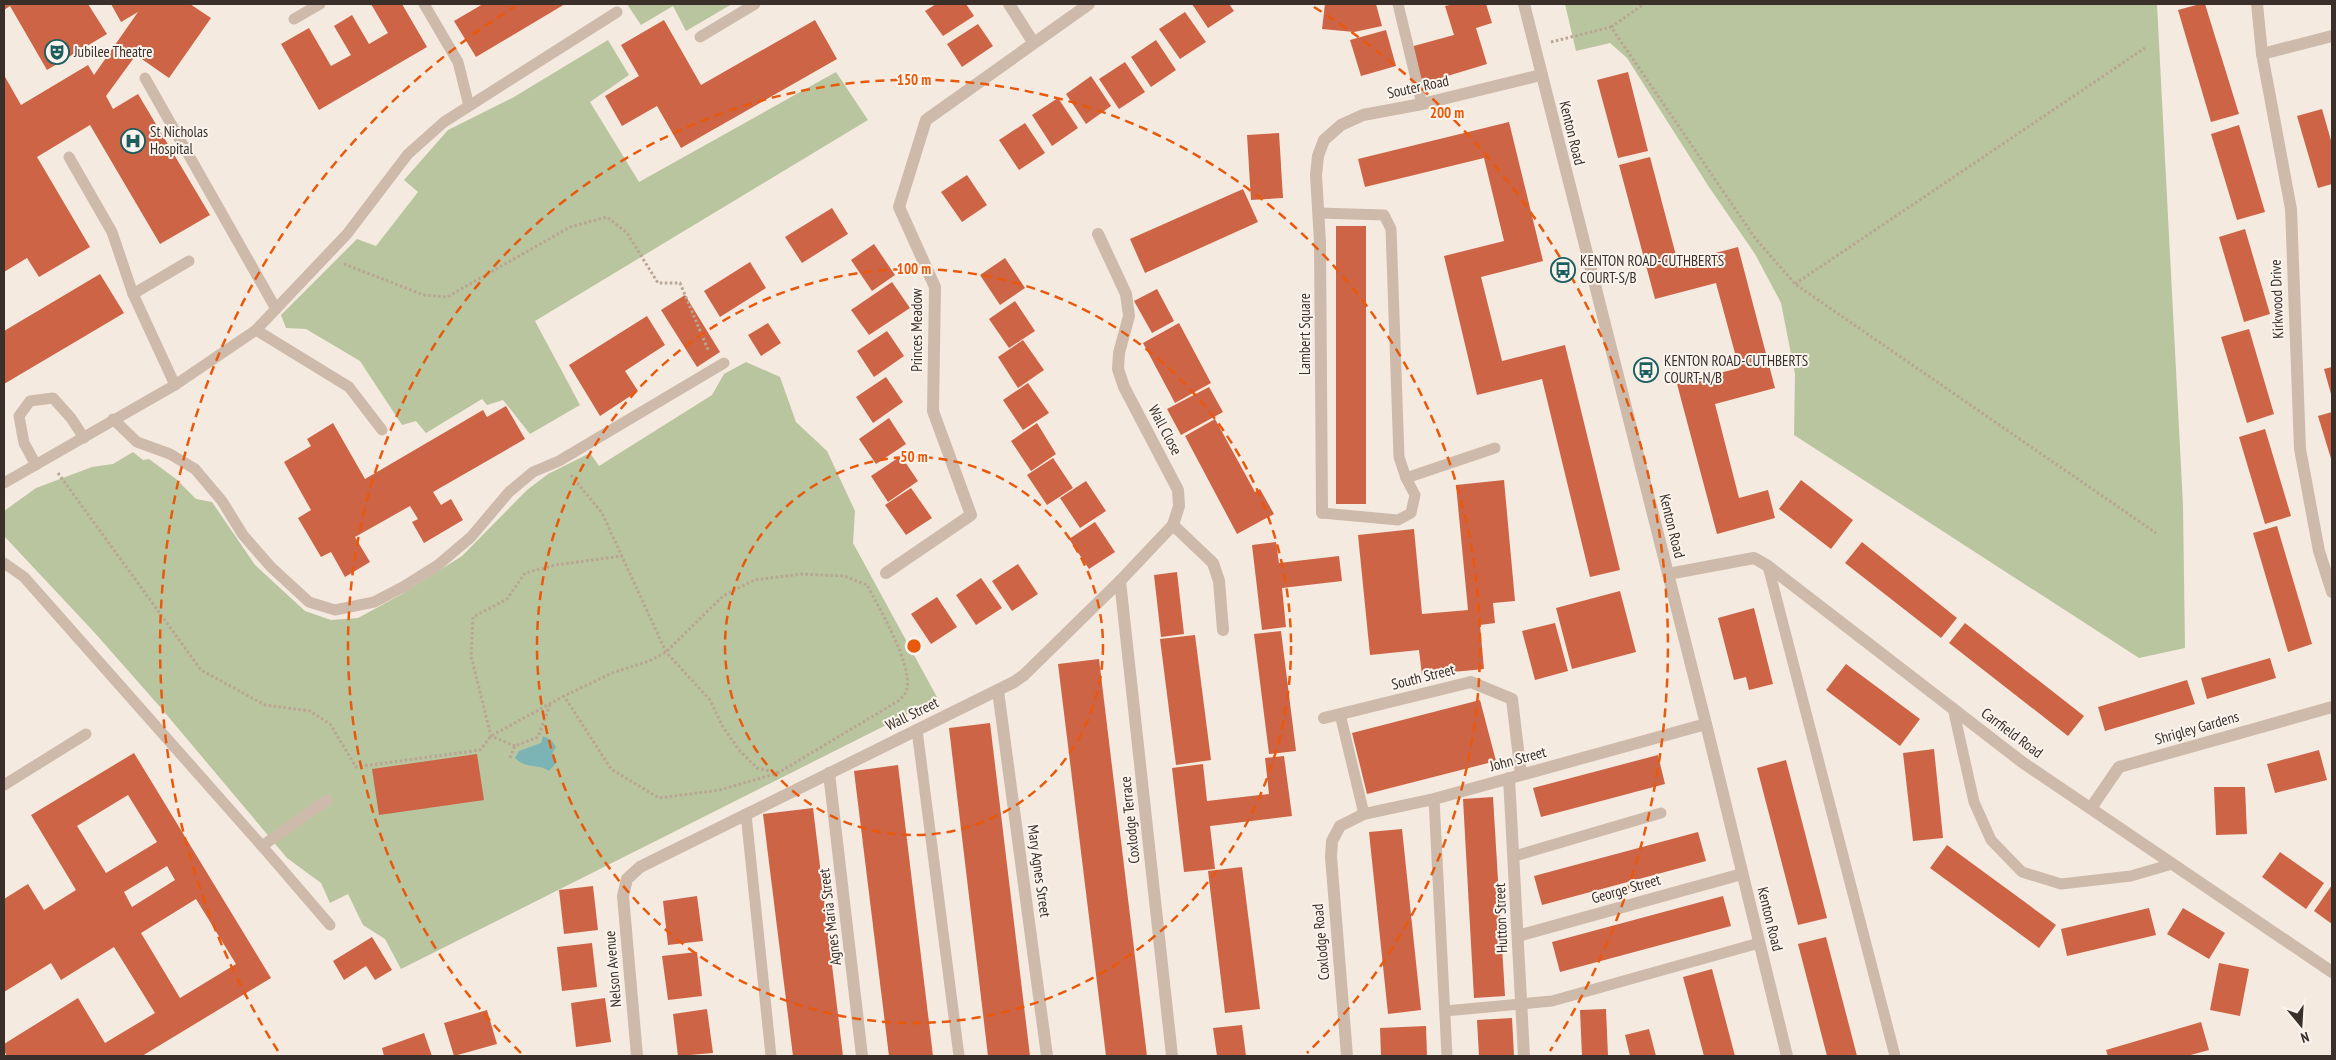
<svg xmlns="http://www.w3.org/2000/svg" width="2336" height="1060" viewBox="0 0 2336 1060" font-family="'PT Sans Narrow',sans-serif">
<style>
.green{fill:#b9c59e}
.water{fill:#7cb3b4}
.building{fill:#cd6445;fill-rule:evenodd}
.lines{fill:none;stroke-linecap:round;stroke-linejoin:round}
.path{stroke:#baa494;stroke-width:3;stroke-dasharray:2.5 2.5;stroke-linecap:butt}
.service{stroke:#cebaaa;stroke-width:11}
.pedestrian{stroke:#cebaaa;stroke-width:12}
.minor{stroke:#cebaaa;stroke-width:12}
.tertiary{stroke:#cebaaa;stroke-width:12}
.ring{fill:none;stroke:#e8590c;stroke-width:2.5;stroke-dasharray:9 6}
.labels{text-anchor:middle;stroke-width:4;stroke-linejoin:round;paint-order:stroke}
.poi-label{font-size:15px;fill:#3b2f2a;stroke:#fbf4ed;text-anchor:start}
.street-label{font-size:15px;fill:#3b2f2a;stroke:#fbf4ed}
.centre{fill:#e8590c;stroke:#fbf4ed;stroke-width:2.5}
.ring-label{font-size:15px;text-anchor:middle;font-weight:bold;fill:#e8590c;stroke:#fbf4ed;stroke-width:4;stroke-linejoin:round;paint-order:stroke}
</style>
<rect width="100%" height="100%" fill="#f5eae0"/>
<!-- green -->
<g class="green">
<path d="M627,4H732L686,31L673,6L641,25Z"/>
<path d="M1565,4H2157L2183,505L2185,648L2139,658L1794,435L1795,374L1781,303L1755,254L1709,187L1627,58L1610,43L1576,51Z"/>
<path d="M608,40L629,75L590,102L639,182L836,72L868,120L535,321L580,405L530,434L503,400L487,405L482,399L426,433L416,421L402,425L360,361L306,329L286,328L281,315L357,239L376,246L418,192L404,180L448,130L514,97Z"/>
<path d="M746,362L780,377L796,422L827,451L855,511L853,543L938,699L401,969L385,939L363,925L348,894L330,903L321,883L287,858L161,708L94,632L4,536V511L36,488L92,467L113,464L133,452L143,460L149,459L176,479L196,499L212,502L255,565L305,611L331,620L358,618L402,594L462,556L527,490L548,474L590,453L599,466L712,395L724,374Z"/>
</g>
<!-- water -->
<path class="water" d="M543,736L551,740L556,747L552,754L556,763L549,771C538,763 527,770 515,758L519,751L541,743Z"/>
<!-- building -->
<g class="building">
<path d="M4,4H88L107,34L47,70L10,6L4,10Z"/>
<path d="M111,4H190L211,18L169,78L136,55L106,96L113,109L138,94L210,215L160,244L90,125L37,157L90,247L39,277L27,258L4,272V75L21,105L88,65L94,75L138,12L121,22Z"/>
<path d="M371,4H402L427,47L319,110L281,44L309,28L331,66L351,55L334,26L352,15L369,44L388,33Z"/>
<path d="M483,4H565L476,57L454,21Z"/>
<path d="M936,4H966L974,16L943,36L925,11Z"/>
<path d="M1192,4H1229L1234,11L1208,28Z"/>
<path d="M1325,4H1376L1382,26L1354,32L1322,29Z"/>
<path d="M1454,4H1486L1492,23L1476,28L1487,64L1421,84L1410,47L1454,35L1445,6Z"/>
<path d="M2200,4H2205L2239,114L2211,122L2178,10Z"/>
<path d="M1185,12L1206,42L1180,59L1159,29Z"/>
<path d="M664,20L701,85L815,20L837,59L681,148L657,106L622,126L605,96L639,76L621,45Z"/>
<path d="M978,24L993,46L962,67L947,44Z"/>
<path d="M1386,30L1396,66L1361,76L1350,40Z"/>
<path d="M1156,40L1176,70L1151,87L1131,57Z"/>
<path d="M1125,62L1145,92L1119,109L1099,79Z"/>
<path d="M1628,72L1648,151L1618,158L1597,80Z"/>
<path d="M1091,76L1111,106L1086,124L1066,94Z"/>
<path d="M1058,98L1078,128L1052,146L1032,115Z"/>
<path d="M2322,109L2332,144V184L2318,188L2297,116Z"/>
<path d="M1509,122L1543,261L1481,277L1502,361L1565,345L1620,570L1590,577L1542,379L1477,395L1444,256L1504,241L1484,158L1365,187L1358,159Z"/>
<path d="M1025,123L1045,153L1019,170L999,140Z"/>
<path d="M2239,125L2265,212L2237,220L2211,134Z"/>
<path d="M1279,133L1283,198L1251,200L1247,135Z"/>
<path d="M1650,157L1678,263L1738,247L1775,388L1715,404L1739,498L1768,490L1775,518L1717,534L1677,384L1739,368L1716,283L1655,299L1619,165Z"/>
<path d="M967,175L987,205L962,222L941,192Z"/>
<path d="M1243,189L1258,222L1145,273L1130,239Z"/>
<path d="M832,208L848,234L802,263L785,237Z"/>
<rect x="1336" y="226" width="30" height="278"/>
<path d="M2245,229L2270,314L2244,322L2219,237Z"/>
<path d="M874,244L895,275L872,291L851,260Z"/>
<path d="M1005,258L1025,288L1000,305L980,275Z"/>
<path d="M750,262L766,288L720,317L704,291Z"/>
<path d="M100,274L124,313L4,384V331Z"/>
<path d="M892,282L910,308L869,335L851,310Z"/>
<path d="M1157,289L1174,321L1152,333L1134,301Z"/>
<path d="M685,295L720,352L697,367L661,310Z"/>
<path d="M1015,301L1035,331L1009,348L989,319Z"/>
<path d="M647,316L665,345L625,371L638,391L600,416L569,365Z"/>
<path d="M768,323L781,343L761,356L748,335Z"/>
<path d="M1179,323L1211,383L1175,403L1143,343Z"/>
<path d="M2249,329L2274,414L2247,423L2221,337Z"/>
<path d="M887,331L904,356L874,377L857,351Z"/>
<path d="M1023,340L1044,370L1018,388L998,357Z"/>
<path d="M2332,367V393L2331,394L2324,369Z"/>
<path d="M886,377L903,402L873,423L856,397Z"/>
<path d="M1028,383L1049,413L1023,430L1003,400Z"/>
<path d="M1209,387L1223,412L1181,435L1167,409Z"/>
<path d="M506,406L525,439L433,492L441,505L451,499L463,520L424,543L412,522L418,519L410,506L355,537L370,562L345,577L331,552L321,557L298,518L311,510L284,462L311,446L307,439L333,423L365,479L483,410L487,417Z"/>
<path d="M2332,412V462L2318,416Z"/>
<path d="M889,418L906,444L876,464L859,439Z"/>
<path d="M1215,419L1255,492L1260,489L1274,514L1237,534L1185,436Z"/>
<path d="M1037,423L1056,454L1031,471L1011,441Z"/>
<path d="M2265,429L2291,516L2265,524L2239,437Z"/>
<path d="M901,456L918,481L888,502L871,476Z"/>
<path d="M1053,458L1073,488L1047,505L1027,475Z"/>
<path d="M1504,480L1515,601L1493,603L1495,623L1480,625L1484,669L1422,675L1419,650L1370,655L1358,535L1414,529L1422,614L1468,610L1456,485Z"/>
<path d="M1801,480L1853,520L1831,549L1779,509Z"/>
<path d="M1086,481L1106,511L1080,528L1060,498Z"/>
<path d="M911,488L932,518L906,535L885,505Z"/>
<path d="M1095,522L1115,552L1089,569L1069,539Z"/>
<path d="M2277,526L2312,644L2288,652L2253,533Z"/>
<path d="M1276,542L1279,563L1339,556L1342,581L1282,588L1286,627L1262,630L1252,545Z"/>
<path d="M1862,542L1957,618L1941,638L1845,563Z"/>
<path d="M1018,564L1038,594L1012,611L992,581Z"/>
<path d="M1177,572L1184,634L1161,637L1154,575Z"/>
<path d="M981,578L1002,608L976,625L956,595Z"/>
<path d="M1620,591L1636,652L1572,669L1556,608Z"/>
<path d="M937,597L957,627L931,644L911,614Z"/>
<path d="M1754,608L1773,684L1749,690L1746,677L1734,680L1718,618Z"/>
<path d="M1555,623L1568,671L1535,680L1522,631Z"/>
<path d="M1965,623L2084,716L2068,736L1949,643Z"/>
<path d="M1281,631L1296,751L1269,754L1254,634Z"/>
<path d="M1195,635L1211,760L1176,765L1160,639Z"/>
<path d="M2270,658L2276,678L2207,699L2201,678Z"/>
<path d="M1099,659L1147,1056H1106L1058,664Z"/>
<path d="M1846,664L1920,719L1900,746L1826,690Z"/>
<path d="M2187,680L2195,704L2105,731L2098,707Z"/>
<path d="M1480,700L1496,761L1367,794L1352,733Z"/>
<path d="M990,723L1030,1056H988L949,728Z"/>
<path d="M1934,749L1943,838L1913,841L1903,753Z"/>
<path d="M2319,750L2327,780L2275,793L2267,764Z"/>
<path d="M134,753L271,978L142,1056H7L4,1051V1044L78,998L105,1043L155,1013L114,947L61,980L51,963L4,992V899L28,884L44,910L76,890L31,815ZM128,795L157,842L106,873L77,826ZM167,866L175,880L132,907L124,892ZM196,899L236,964L180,998L141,933Z"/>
<path d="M477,754L484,800L379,815L372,769Z"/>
<path d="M1658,755L1665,784L1541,817L1533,788Z"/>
<path d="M1284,756L1292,816L1210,826L1215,869L1184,872L1172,768L1203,764L1207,801L1269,794L1265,758Z"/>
<path d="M1786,760L1827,918L1798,925L1757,768Z"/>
<path d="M898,765L933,1056H889L854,771Z"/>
<path d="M2214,787H2245L2247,834L2216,835Z"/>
<path d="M1493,797L1505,996L1474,998L1463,799Z"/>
<path d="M813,808L843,1056H793L763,814Z"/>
<path d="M1402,829L1421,1010L1388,1014L1369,832Z"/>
<path d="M1698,832L1706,861L1542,905L1534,876Z"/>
<path d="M1947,845L2056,925L2039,948L1930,868Z"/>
<path d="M2280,852L2324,883L2306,909L2262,877Z"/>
<path d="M1242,867L1260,1009L1225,1013L1208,871Z"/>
<path d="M2332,885V924L2314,911Z"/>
<path d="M593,886L598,930L564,934L559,890Z"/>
<path d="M697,896L703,941L668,945L663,901Z"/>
<path d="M1723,896L1731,926L1560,972L1552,942Z"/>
<path d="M2149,908L2156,935L2067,956L2061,929Z"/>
<path d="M2183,908L2225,933L2209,959L2167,934Z"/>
<path d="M372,937L392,970L375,980L366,966L344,980L333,961Z"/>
<path d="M1826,937L1857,1056H1827L1798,944Z"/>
<path d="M592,943L597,987L562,991L557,947Z"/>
<path d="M697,952L702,996L668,1000L662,956Z"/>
<path d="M2219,963L2249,969L2240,1016L2210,1010Z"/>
<path d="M1712,969L1735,1056H1704L1683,977Z"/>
<path d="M605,998L611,1042L576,1047L571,1003Z"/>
<path d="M707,1009L713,1053L678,1056L673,1014Z"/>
<path d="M1606,1009L1608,1056H1582L1580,1010Z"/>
<path d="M487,1010L497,1044L454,1056L444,1023Z"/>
<path d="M1512,1018L1514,1056H1479L1477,1020Z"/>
<path d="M2201,1022L2209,1050L2187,1056H2108L2106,1050Z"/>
<path d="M1242,1025L1246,1056H1217L1213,1028Z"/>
<path d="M1426,1026L1427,1056H1381L1380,1028Z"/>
<path d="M1649,1029L1656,1056H1630L1625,1035Z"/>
<path d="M424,1033L432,1056H384L382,1048Z"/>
</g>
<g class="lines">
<!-- path -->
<g class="path">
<path d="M1611,27L1644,4"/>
<path d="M1551,42L1611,27L1755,238L1795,284L2156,533"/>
<path d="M344,264L424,295L447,297L570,227L607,217L627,233L658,283H680L709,352"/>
<path d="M1795,284L2145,48"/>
<path d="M58,473L201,670L265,705L310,711L330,724L356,767L480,750L491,736L564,696L612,673L649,661L666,652L723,596L754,580L802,574L844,576L867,585C879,608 912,663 907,689C906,694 902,697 898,701L778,773L720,790L659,798L611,769L564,696"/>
<path d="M571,475L602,513L666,652L710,700L723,727L739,750L757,768L778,773"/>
<path d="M515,746L491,736L471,656L473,617L507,599L525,573L555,565L622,556"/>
<path d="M510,758L515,746L538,737L550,705"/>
</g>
<!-- service -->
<g class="service">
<path d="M424,4L458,62L469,106"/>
<path d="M1398,4L1422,104"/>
<path d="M294,19L320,4"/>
<path d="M700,37L755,4"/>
<path d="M145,78L276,309"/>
<path d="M69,157L112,232L133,294L175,385"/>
<path d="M1319,213L1384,215L1391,229L1399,457L1406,478L1415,495L1411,513L1398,520L1322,513"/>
<path d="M133,294L189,261"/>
<path d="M256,330L349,387L382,430"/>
<path d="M113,419L137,442L170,454L195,469L222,501L243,535L271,567L309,602L335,610L374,602L403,587L438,565L471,537L509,492L533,472L559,461L724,363"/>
<path d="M36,465L24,443L19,416L30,401L53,398L71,418L84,438"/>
<path d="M1406,478L1495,448"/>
<path d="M4,483L175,385L256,330L347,234L408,154L444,122L617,12"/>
<path d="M4,563L24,577L262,846L327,800"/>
<path d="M1768,566L1895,1056"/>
<path d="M1953,708L1974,802L1991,840L2022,872L2061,884L2131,876L2172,864"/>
<path d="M1340,714L1364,814"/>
<path d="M917,730L959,1056"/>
<path d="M4,785L86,734"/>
<path d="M1434,799L1447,1056"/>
<path d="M746,814L771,1056"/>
<path d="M262,846L330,925"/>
<path d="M1515,856L1661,813"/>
<path d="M1445,1011L1552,1001L1759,943"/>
</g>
<!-- pedestrian -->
<path class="pedestrian" d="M1518,936L1742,874"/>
<!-- minor -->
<g class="minor">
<path d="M1009,4L1033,42"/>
<path d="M2257,4L2262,54L2291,209L2300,449L2319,551L2332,592"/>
<path d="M2262,54L2332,36"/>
<path d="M1322,513L1320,242L1316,175L1318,156L1324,140L1341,125L1363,115L1422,104L1541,75"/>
<path d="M1173,525L1213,563L1219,581L1223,630"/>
<path d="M886,573L971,515L933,411L935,287L899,207L926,120L1089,4"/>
<path d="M1668,574L1754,558L1768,566L2022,762L2332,972"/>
<path d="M1120,581L1172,1056"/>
<path d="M998,691L1047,1056"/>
<path d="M1324,718L1471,682L1512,699L1521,775"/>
<path d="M829,773L862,1056"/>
<path d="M1509,778L1524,1056"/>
<path d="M2091,808L2119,767L2332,707"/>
<path d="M637,1056L623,896L627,879L640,867L1014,682L1024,675L1120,581L1173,525L1179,506L1178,490L1124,387L1118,369L1119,353L1129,316L1126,294L1098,234"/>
<path d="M1347,1056L1331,857L1332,841L1340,826L1364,814L1434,799L1706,724"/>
</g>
<!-- tertiary -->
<path class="tertiary" d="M1524,4L1706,724L1787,1056"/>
</g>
<!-- distance rings -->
<g class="ring">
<circle cx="914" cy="646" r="189"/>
<circle cx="914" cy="646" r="377"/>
<path d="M521 1053A566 566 0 1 1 1307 1053"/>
<path d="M278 1051A754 754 0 0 1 514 7M1314 7A754 754 0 0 1 1550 1051"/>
</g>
<!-- icons -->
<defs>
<symbol id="theatre-ring" viewBox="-11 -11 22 22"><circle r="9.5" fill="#fbf4ed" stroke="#1c5d60" stroke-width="1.5"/><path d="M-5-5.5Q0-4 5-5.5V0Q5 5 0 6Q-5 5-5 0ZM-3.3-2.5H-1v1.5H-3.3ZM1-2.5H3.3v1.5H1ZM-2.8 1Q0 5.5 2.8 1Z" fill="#1c5d60"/></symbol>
<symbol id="hospital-ring" viewBox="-11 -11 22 22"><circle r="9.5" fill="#fbf4ed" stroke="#1c5d60" stroke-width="1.5"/><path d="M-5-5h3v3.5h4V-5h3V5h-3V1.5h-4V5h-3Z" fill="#1c5d60"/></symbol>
<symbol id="bus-ring" viewBox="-11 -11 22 22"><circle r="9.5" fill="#fbf4ed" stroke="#1c5d60" stroke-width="1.5"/><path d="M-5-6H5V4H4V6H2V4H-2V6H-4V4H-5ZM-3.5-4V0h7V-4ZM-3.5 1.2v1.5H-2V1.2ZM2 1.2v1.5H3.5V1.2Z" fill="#1c5d60"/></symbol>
</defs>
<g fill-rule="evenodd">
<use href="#theatre-ring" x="43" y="38" width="28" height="28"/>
<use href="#hospital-ring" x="119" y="127" width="28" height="28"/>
<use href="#bus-ring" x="1549" y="256" width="28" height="28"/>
<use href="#bus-ring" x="1632" y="356" width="28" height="28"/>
</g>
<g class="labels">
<!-- poi labels -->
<g class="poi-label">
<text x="74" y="57">Jubilee Theatre</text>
<text x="150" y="137">St Nicholas<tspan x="150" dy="17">Hospital</tspan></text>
<text x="1580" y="266">KENTON ROAD-CUTHBERTS<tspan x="1580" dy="17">COURT-S/B</tspan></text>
<text x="1664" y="366">KENTON ROAD-CUTHBERTS<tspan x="1664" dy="17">COURT-N/B</tspan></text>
</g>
<!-- street labels -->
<g class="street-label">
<text transform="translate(1418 87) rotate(-12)" y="5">Souter Road</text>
<text transform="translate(1572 133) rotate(76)" y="5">Kenton Road</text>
<text transform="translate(2277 299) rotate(-92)" y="5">Kirkwood Drive</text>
<text transform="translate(917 330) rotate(-90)" y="5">Princes Meadow</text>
<text transform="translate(1305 334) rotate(-90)" y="5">Lambert Square</text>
<text transform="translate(1165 430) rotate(62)" y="5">Wall Close</text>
<text transform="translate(1672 526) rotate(76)" y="5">Kenton Road</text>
<text transform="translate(1423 677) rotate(-14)" y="5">South Street</text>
<text transform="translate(912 714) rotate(-26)" y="5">Wall Street</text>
<text transform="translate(2197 728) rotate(-16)" y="5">Shrigley Gardens</text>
<text transform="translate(2012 733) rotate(37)" y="5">Carrfield Road</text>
<text transform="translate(1518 759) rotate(-15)" y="5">John Street</text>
<text transform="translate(1130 820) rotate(-96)" y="5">Coxlodge Terrace</text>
<text transform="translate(1039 871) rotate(82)" y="5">Mary Agnes Street</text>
<text transform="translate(1626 889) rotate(-16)" y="5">George Street</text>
<text transform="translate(830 917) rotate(-97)" y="5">Agnes Maria Street</text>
<text transform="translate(1501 918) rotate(-92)" y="5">Hutton Street</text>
<text transform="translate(1770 919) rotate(76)" y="5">Kenton Road</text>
<text transform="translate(1321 942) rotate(-95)" y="5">Coxlodge Road</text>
<text transform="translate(613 969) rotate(-95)" y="5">Nelson Avenue</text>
</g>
</g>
<circle cx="914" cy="646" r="8" class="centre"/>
<g class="ring-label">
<text x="914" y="85">150 m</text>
<text x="1447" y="118">200 m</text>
<text x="914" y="274">100 m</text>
<text x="914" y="462">50 m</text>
</g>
<!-- border -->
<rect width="2336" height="1060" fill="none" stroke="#3b2f2a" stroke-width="10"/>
<!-- north arrow -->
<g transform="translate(2301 1025) rotate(162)" stroke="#fbf4ed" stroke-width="4" paint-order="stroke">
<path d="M0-4L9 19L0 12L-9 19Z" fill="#3b2f2a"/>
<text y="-8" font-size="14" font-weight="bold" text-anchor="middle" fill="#3b2f2a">N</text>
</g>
</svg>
